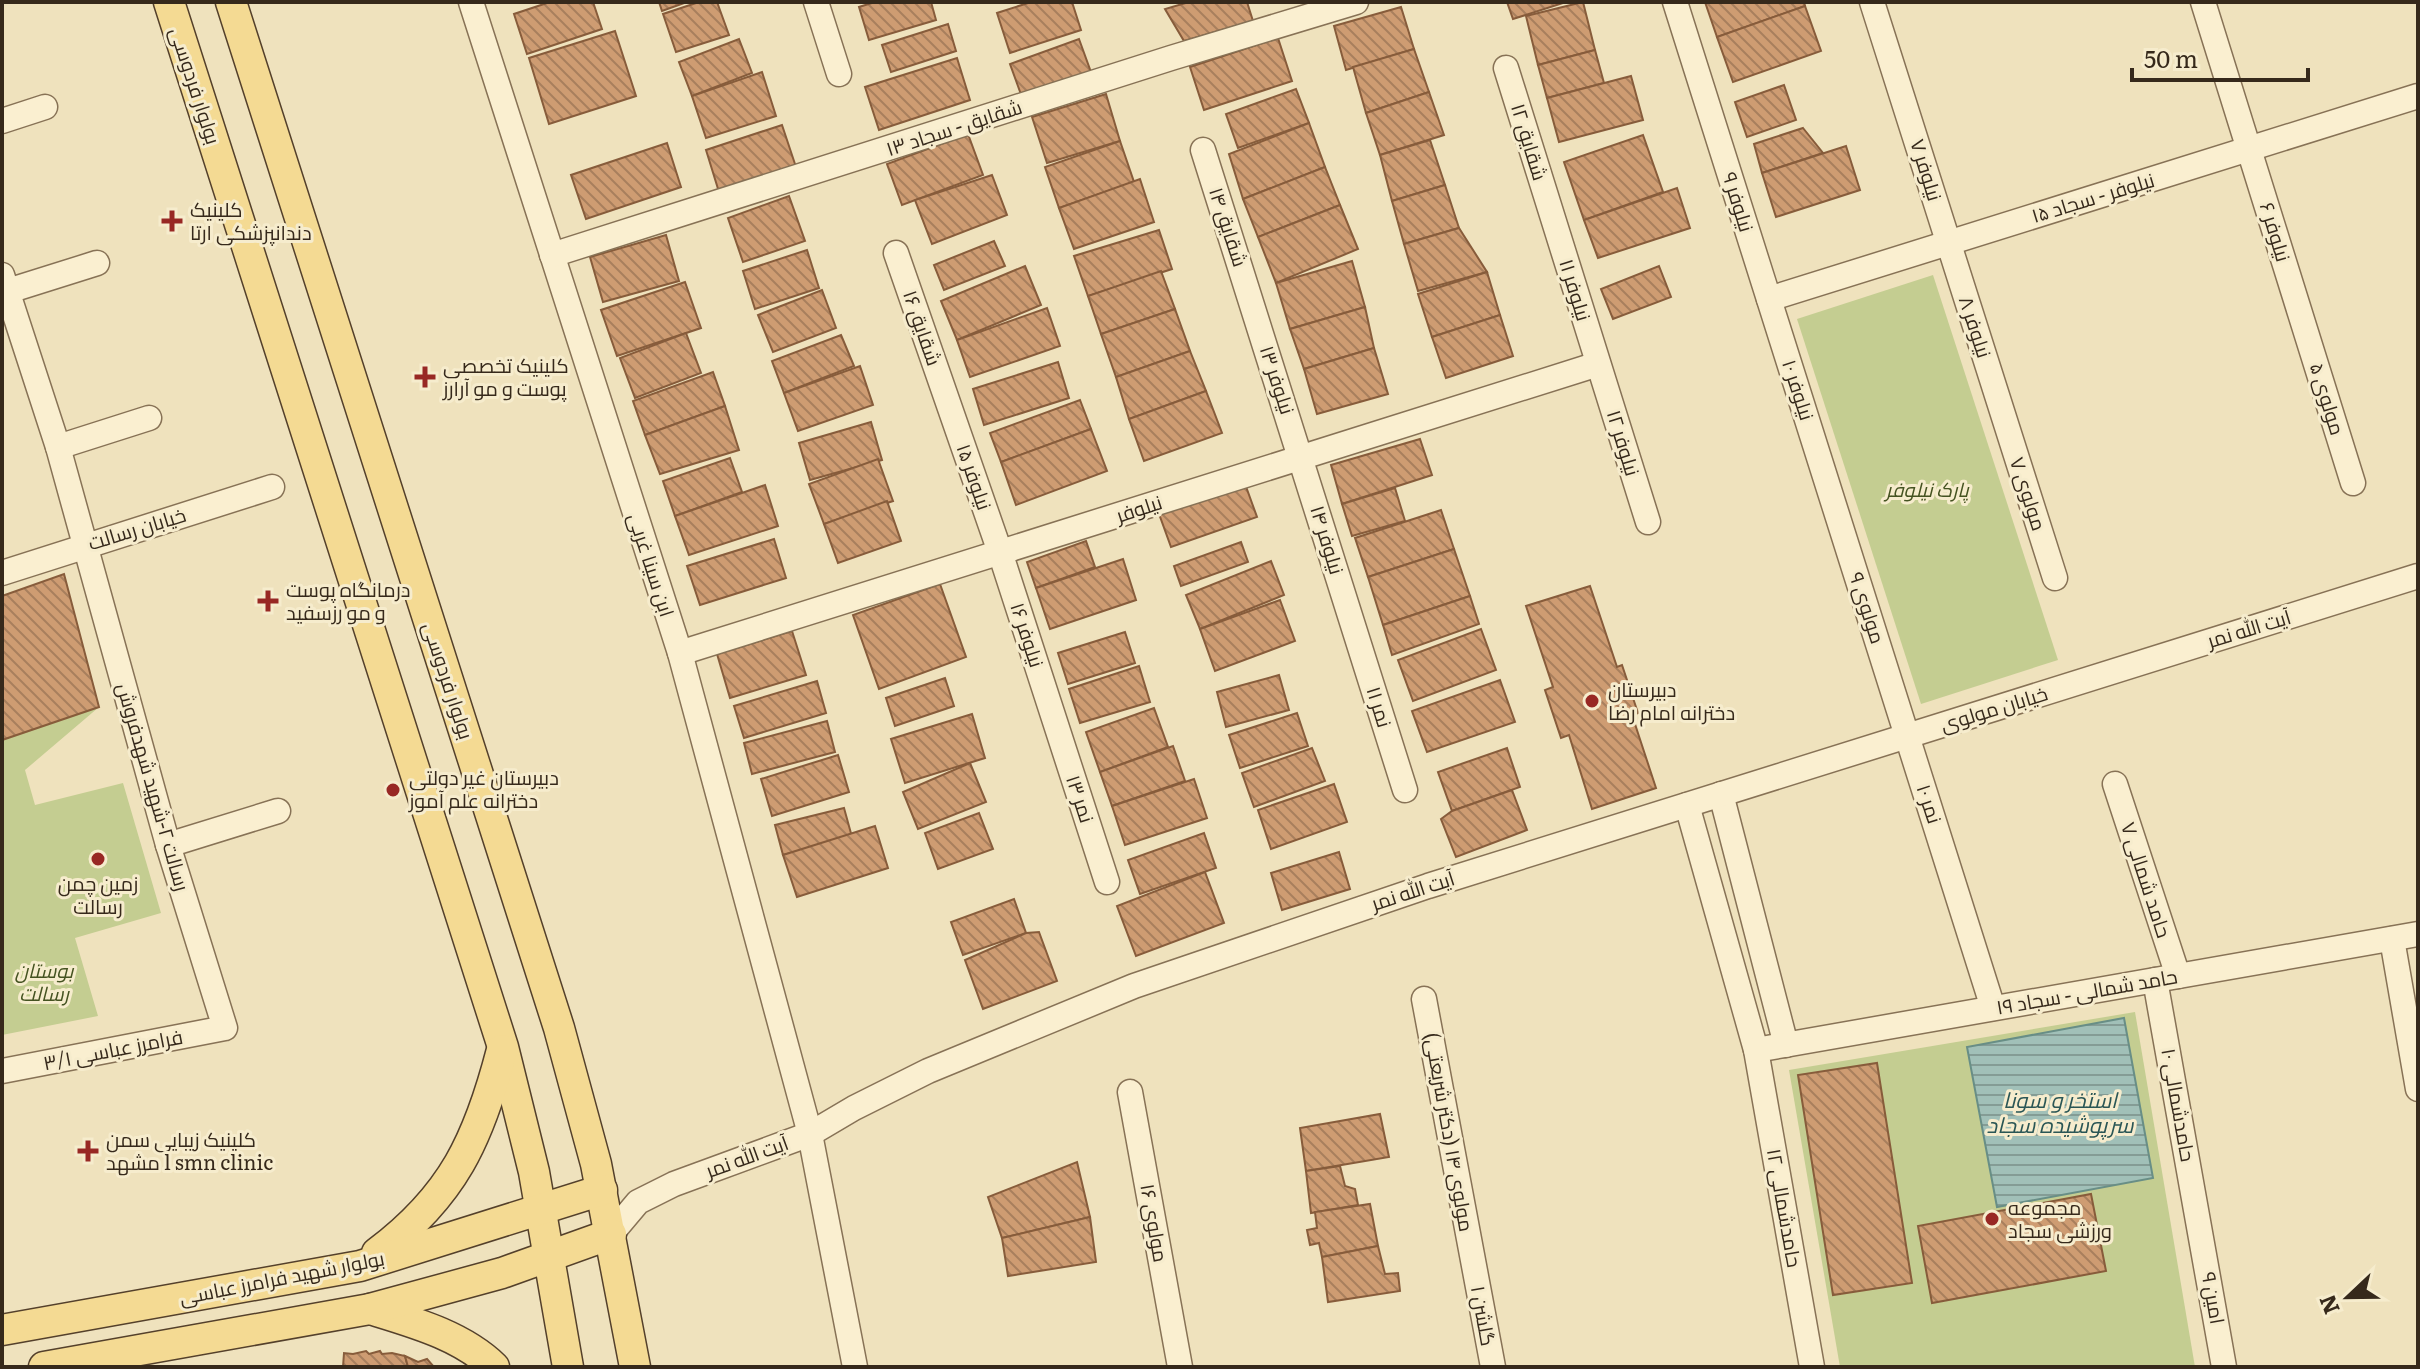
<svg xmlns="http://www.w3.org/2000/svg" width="2420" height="1369" viewBox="0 0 2420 1369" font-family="Literata,Cairo,serif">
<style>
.green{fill:#c4cd91}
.water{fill:url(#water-rules);stroke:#688e86;stroke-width:2}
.building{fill:url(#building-back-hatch);stroke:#875c3b;stroke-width:2}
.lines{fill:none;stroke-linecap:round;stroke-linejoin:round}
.minor-casing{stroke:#877256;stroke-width:27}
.major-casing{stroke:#54402b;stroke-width:33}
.minor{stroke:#faefd0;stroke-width:24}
.major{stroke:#f4da93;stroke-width:30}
.poi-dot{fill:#982824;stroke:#f6eccd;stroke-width:3}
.labels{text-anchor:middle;stroke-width:6;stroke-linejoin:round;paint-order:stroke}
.street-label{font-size:20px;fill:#36291b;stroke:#f6eccd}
.poi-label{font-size:20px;fill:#36291b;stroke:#f6eccd;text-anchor:start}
.park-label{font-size:20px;font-style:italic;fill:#455321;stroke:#f6eccd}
.water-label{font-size:22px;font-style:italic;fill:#2a5655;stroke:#f6eccd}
</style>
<defs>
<pattern id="water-rules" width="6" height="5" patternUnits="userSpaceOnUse" patternTransform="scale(2)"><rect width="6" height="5" fill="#a1c0b8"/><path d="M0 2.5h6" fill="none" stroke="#849c95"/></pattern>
<pattern id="building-back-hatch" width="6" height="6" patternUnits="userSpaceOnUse" patternTransform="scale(2)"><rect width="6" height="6" fill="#ce9c72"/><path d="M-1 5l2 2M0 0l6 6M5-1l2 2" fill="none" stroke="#a87f5d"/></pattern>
</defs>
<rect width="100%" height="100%" fill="#efe2bd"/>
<!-- green -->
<g class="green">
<path d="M1933,275L2058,660L1921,704L1797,319Z"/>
<path d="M99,707L25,770L35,805L123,783L161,913L75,938L98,1016L2,1035V740Z"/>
<path d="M2135,1012L2195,1367H1840L1789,1070Z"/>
</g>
<!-- water -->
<path class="water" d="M2124,1018L2153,1178L1997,1207L1967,1047Z"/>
<!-- building -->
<g class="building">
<path d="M550,2H593L602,29L527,54L514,14Z"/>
<path d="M659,2H687L662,11Z"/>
<path d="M699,2H717L729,35L676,52L663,14Z"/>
<path d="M875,2H931L936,20L869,40L859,7Z"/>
<path d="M1031,2H1072L1081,30L1010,53L997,13Z"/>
<path d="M1189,2H1247L1253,21L1184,41L1165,9Z"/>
<path d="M1507,2H1566L1513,19Z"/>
<path d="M1583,2L1595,50L1538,65L1526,16Z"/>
<path d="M1705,2H1804L1805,6L1717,37Z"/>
<path d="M1805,6L1821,51L1733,82L1717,37Z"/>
<path d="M1401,7L1414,49L1346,70L1334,26Z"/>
<path d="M948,24L956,51L891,72L882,45Z"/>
<path d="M615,31L636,96L549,124L529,58Z"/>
<path d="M1278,38L1292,81L1204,110L1190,67Z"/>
<path d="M739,39L752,73L692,96L679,62Z"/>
<path d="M1079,39L1092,75L1023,100L1010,64Z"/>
<path d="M1414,49L1429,92L1366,113L1353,67Z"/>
<path d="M1595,50L1604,83L1547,98L1538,65Z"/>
<path d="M957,58L970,100L879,130L865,87Z"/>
<path d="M762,72L776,116L706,138L692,96Z"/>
<path d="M1631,76L1643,120L1559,142L1547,98Z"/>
<path d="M1784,85L1796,120L1747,137L1735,102Z"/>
<path d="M1296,89L1309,123L1238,148L1226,114Z"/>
<path d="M1429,92L1444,135L1380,155L1366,113Z"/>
<path d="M1106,94L1120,141L1047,163L1032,117Z"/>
<path d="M1309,123L1325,167L1243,199L1229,154Z"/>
<path d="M782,125L796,167L719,192L706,150Z"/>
<path d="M1803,128L1823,153L1762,173L1754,144Z"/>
<path d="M968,134L983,175L902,205L887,164Z"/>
<path d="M1643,135L1663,192L1584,220L1564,162Z"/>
<path d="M1430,140L1445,185L1392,201L1380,155Z"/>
<path d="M1120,141L1134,182L1059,208L1045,167Z"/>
<path d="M667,143L681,187L586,219L571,175Z"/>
<path d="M1846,146L1860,190L1776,217L1762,173Z"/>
<path d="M1325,167L1340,205L1258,237L1243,199Z"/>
<path d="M992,175L1007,215L932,244L915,200Z"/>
<path d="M1140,179L1154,222L1074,249L1059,208Z"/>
<path d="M1445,185L1459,228L1404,244L1392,201Z"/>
<path d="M1677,188L1690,228L1598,258L1584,220Z"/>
<path d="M789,196L805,241L743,262L728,218Z"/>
<path d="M1340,205L1358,249L1276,283L1258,237Z"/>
<path d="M1459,228L1487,272L1418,291L1404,244Z"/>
<path d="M1159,230L1172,269L1088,296L1074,256Z"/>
<path d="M666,235L679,281L603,302L590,257Z"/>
<path d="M994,241L1005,266L944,290L934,265Z"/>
<path d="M807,250L819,288L755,309L743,271Z"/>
<path d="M1352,261L1365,307L1290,329L1276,283Z"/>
<path d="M1025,266L1041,305L957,340L941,301Z"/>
<path d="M1659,266L1671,297L1613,319L1601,289Z"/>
<path d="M1161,271L1175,309L1101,334L1088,296Z"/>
<path d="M1487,272L1500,315L1432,337L1418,294Z"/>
<path d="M685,282L701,328L617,356L601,310Z"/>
<path d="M822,290L836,328L773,352L758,315Z"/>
<path d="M1365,307L1374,348L1304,369L1290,329Z"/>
<path d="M1047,308L1060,346L970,377L957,340Z"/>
<path d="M1175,309L1190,351L1116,377L1101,334Z"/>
<path d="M1500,315L1513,356L1446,378L1432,337Z"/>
<path d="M686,333L701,373L635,398L620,358Z"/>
<path d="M841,335L854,366L784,393L772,361Z"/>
<path d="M1374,348L1388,394L1317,414L1304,369Z"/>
<path d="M1190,351L1206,391L1129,419L1116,377Z"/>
<path d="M1058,362L1069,398L984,425L973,389Z"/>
<path d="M860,366L873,405L798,431L784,393Z"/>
<path d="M713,372L725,406L645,435L633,401Z"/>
<path d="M1206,391L1222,433L1144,461L1129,419Z"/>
<path d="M1080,400L1091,429L1001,462L990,433Z"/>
<path d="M725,406L739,450L660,474L645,435Z"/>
<path d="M871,422L882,460L810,480L799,443Z"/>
<path d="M1091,429L1107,471L1016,505L1001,462Z"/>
<path d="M1420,439L1432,475L1342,504L1331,465Z"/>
<path d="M730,458L742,492L675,516L663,481Z"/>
<path d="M878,459L893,501L824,524L809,484Z"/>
<path d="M1244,481L1257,517L1171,547L1158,511Z"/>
<path d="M765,485L778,526L689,555L675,516Z"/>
<path d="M1395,488L1405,521L1352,536L1342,504Z"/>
<path d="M887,501L901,541L838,563L824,524Z"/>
<path d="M1441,510L1454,549L1368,577L1355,538Z"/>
<path d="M774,539L786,578L700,605L687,566Z"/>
<path d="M1086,541L1095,567L1036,588L1027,562Z"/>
<path d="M1241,542L1248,562L1181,586L1174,566Z"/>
<path d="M1454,549L1470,596L1383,625L1368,577Z"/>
<path d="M1123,559L1136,600L1050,629L1036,588Z"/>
<path d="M1271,561L1284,595L1200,629L1186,595Z"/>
<path d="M64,574L99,707L2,740V596Z"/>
<path d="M940,584L966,657L879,689L853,615Z"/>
<path d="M1590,586L1617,667L1622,665L1638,713L1632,715L1656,788L1592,809L1569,735L1561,738L1545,690L1553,687L1526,606Z"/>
<path d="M1470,596L1479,624L1392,655L1383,625Z"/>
<path d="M1280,600L1295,641L1215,671L1200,629Z"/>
<path d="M1481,629L1496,670L1413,701L1398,660Z"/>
<path d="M792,631L806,675L730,698L717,654Z"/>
<path d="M1125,632L1135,663L1068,684L1058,653Z"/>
<path d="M1139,666L1150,702L1080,723L1069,689Z"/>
<path d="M1279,675L1289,710L1226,727L1217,692Z"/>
<path d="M945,678L954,706L895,726L886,698Z"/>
<path d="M1500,680L1515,722L1427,752L1412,711Z"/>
<path d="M817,681L826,713L744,738L734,706Z"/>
<path d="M1154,708L1168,747L1100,772L1086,732Z"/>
<path d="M1297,713L1308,746L1240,768L1229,735Z"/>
<path d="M972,714L985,758L905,783L891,739Z"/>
<path d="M827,721L835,752L752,774L744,743Z"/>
<path d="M1173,746L1185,781L1112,806L1100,772Z"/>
<path d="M1312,748L1325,781L1254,807L1242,773Z"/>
<path d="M1507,748L1520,787L1452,811L1438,772Z"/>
<path d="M838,755L849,792L772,816L761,779Z"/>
<path d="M970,763L986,802L918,829L903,792Z"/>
<path d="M1194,779L1207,818L1125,845L1112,806Z"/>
<path d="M1334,784L1347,822L1271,849L1258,810Z"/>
<path d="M1512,790L1527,830L1456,857L1441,819L1452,811Z"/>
<path d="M844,808L852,837L783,855L775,825Z"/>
<path d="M979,813L993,849L938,869L925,833Z"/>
<path d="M875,826L888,868L797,897L783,855Z"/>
<path d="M1204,833L1216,868L1140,894L1128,860Z"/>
<path d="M1339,852L1350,889L1282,910L1271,873Z"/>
<path d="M1205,872L1224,923L1136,956L1117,906Z"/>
<path d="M1014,899L1026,933L963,955L951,922Z"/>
<path d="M1039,932L1057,981L983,1009L965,960L1026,933Z"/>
<path d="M1877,1063L1912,1283L1833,1295L1798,1075Z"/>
<path d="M1380,1114L1389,1157L1306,1171L1300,1128Z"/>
<path d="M1077,1162L1090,1217L1002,1238L988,1197Z"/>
<path d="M1340,1166L1345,1186L1355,1189L1358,1205L1311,1213L1306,1171Z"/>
<path d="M2091,1194L2106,1271L1932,1303L1918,1226Z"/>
<path d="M1370,1204L1378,1246L1322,1257L1319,1243L1310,1245L1307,1230L1317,1228L1315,1212Z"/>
<path d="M1090,1217L1096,1262L1008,1276L1002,1238Z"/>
<path d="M1378,1246L1385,1274L1398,1273L1400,1291L1328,1302L1322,1257Z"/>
<path d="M366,1351L369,1354L380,1351L382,1354L392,1353L405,1356L408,1367H343L344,1353L353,1354Z"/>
<path d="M405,1356L418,1362L427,1359L434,1367H408Z"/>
</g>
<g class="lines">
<defs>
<g id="minor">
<path d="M471,2L680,653L810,1134L855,1367"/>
<path d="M816,2L839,74"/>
<path d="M1675,2L1993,1008"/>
<path d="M1872,2L2055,578"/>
<path d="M2203,2L2353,483"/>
<path d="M1506,68L1648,522"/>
<path d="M2,121L45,107"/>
<path d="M1203,150L1405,790"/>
<path d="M896,253L1000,552L1107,882"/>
<path d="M552,255L1171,58L1356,2"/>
<path d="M2,275L58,447L168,845L225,1028L2,1071"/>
<path d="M8,291L97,263"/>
<path d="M1769,299L2418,96"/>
<path d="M58,447L149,418"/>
<path d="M2,573L272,487"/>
<path d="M680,653L1598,364"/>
<path d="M2115,784L2178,976"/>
<path d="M1721,794L1786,1045"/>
<path d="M1687,805L1756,1050L1812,1367"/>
<path d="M168,845L278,811"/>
<path d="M2392,939L2418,1089"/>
<path d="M2155,980L2224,1367"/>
<path d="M1424,999L1493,1367"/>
<path d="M1756,1050L2418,934"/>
<path d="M1130,1092L1180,1367"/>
<path d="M611,1234L638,1202L674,1184L810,1134L854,1108L928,1071L1134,986L1428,886L2418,576"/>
</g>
<g id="major">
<path d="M169,2L503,1047L534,1172L568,1367"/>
<path d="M231,2L559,1028L596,1164L635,1367"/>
<path d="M377,1253C453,1196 479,1139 502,1050"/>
<path d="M370,1309C412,1322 461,1335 494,1367"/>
<path d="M2,1330L360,1266L602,1190"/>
<path d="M44,1367L370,1309L502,1273L611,1234"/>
</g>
</defs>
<!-- minor casing -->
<use href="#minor" class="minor-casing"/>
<!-- major casing -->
<use href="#major" class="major-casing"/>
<!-- minor -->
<use href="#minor" class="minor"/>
<!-- major -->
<use href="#major" class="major"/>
</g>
<!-- markers -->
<g class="poi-dot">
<path d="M168 209h8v8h8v8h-8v8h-8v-8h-8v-8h8z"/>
<path d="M421 365h8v8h8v8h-8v8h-8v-8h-8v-8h8z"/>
<path d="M264 589h8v8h8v8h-8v8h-8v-8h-8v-8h8z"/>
<circle cx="1592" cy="701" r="8"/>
<circle cx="393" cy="790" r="8"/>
<circle cx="98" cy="859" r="8"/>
<path d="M84 1139h8v8h8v8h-8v8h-8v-8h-8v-8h8z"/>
<circle cx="1992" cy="1219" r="8"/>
</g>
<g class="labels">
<!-- street labels -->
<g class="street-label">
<text transform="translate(195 86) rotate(72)" y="7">بولوار فردوسی</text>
<text transform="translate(954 128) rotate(-18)" y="7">شقایق - سجاد ۱۳</text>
<text transform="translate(1529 142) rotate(73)" y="7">شقایق ۱۲</text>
<text transform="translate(1926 170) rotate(73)" y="7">نیلوفر ۷</text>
<text transform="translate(2093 198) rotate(-17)" y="7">نیلوفر - سجاد ۱۵</text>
<text transform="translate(1738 202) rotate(73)" y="7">نیلوفر ۹</text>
<text transform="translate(1228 227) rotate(72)" y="7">شقایق ۱۴</text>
<text transform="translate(2275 232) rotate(73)" y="7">نیلوفر ۶</text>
<text transform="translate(1575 290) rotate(73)" y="7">نیلوفر ۱۱</text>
<text transform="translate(1975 327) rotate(72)" y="7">نیلوفر ۸</text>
<text transform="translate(922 328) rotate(71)" y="7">شقایق ۱۶</text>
<text transform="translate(1277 380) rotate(72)" y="7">نیلوفر ۱۳</text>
<text transform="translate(1798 390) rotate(72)" y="7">نیلوفر ۱۰</text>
<text transform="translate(2327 399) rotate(73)" y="7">مولوی ۵</text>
<text transform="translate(1623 443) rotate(73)" y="7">نیلوفر ۱۲</text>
<text transform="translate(974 477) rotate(71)" y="7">نیلوفر ۱۵</text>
<text transform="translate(2028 494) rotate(72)" y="7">مولوی ۷</text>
<text transform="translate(1139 509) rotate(-18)" y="7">نیلوفر</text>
<text transform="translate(137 529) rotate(-17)" y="7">خیابان رسالت</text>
<text transform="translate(1327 540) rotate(73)" y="7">نیلوفر ۱۴</text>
<text transform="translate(651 565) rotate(72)" y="7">ابن سینا غربی</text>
<text transform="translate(1867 608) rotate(72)" y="7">مولوی ۹</text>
<text transform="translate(2249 629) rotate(-17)" y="7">آیت الله نمر</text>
<text transform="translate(1027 635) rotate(72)" y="7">نیلوفر ۱۶</text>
<text transform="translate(448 681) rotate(72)" y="7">بولوار فردوسی</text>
<text transform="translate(1379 707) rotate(73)" y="7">نمر ۱۱</text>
<text transform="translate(1994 709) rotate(-17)" y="7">خیابان مولوی</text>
<text transform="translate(153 787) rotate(74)" y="7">رسالت ۲-شهید شهدفروش</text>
<text transform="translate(1080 799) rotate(72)" y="7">نمر ۱۳</text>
<text transform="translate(1929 804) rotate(72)" y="7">نمر ۱۰</text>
<text transform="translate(2146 880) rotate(72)" y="7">حامد شمالی ۷</text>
<text transform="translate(1413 891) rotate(-18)" y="7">آیت الله نمر</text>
<text transform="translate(2087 992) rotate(-10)" y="7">حامد شمالی - سجاد ۱۹</text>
<text transform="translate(113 1050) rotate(-11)" y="7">فرامرز عباسی ۳/۱</text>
<text transform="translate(2178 1105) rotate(80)" y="7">حامدشمالی ۱۰</text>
<text transform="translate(1449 1132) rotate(80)" y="7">مولوی ۱۴ (دکتر شریعتی)</text>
<text transform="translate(747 1157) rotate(-20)" y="7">آیت الله نمر</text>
<text transform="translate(1784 1208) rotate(80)" y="7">حامدشمالی ۱۲</text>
<text transform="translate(1154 1223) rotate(80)" y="7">مولوی ۱۶</text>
<text transform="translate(282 1278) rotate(-11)" y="7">بولوار شهید فرامرز عباسی</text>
<text transform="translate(2213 1298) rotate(80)" y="7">امین ۹</text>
<text transform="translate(1483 1316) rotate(80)" y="7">گلشن ۱</text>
</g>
<!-- poi labels -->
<g class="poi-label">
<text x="190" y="217">کلینیک<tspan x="190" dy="23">دندانپزشکی ارتا</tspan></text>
<text x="443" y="373">کلینیک تخصصی<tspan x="443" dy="23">پوست و مو آرارز</tspan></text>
<text x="286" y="597">درمانگاه پوست<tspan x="286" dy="23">و مو رزسفید</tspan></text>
<text x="1608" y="697">دبیرستان<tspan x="1608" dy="23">دخترانه امام رضا</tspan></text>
<text x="409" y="785">دبیرستان غیر دولتی<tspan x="409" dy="23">دخترانه علم آموز</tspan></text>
<text x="98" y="891" text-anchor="middle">زمین چمن<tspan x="98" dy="23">رسالت</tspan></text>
<text x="106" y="1147">کلینیک زیبایی سمن<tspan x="106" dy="23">مشهد l smn clinic</tspan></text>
<text x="2008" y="1215">مجموعه<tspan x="2008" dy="23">ورزشی سجاد</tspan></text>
</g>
<!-- park labels -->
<g class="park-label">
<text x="1927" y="497">پارک نیلوفر</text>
<text x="44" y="978">بوستان<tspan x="44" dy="23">رسالت</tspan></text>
</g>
<!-- water labels -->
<g class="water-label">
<text x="2060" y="1108">استخر و سونا<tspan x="2060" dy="25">سرپوشیده سجاد</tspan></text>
</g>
</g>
<!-- border -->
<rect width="2420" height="1369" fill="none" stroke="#36291b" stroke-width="8"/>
<!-- north arrow -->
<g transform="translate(2348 1297) rotate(248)" stroke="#f6eccd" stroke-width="6" paint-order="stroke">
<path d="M0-6L14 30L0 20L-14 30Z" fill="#36291b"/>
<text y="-12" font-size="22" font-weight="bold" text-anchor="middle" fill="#36291b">N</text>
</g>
<!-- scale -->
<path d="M2132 68v12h176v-12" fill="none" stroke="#36291b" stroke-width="4"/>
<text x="2144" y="68" font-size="24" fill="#36291b" stroke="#f6eccd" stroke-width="6" paint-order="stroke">50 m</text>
</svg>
